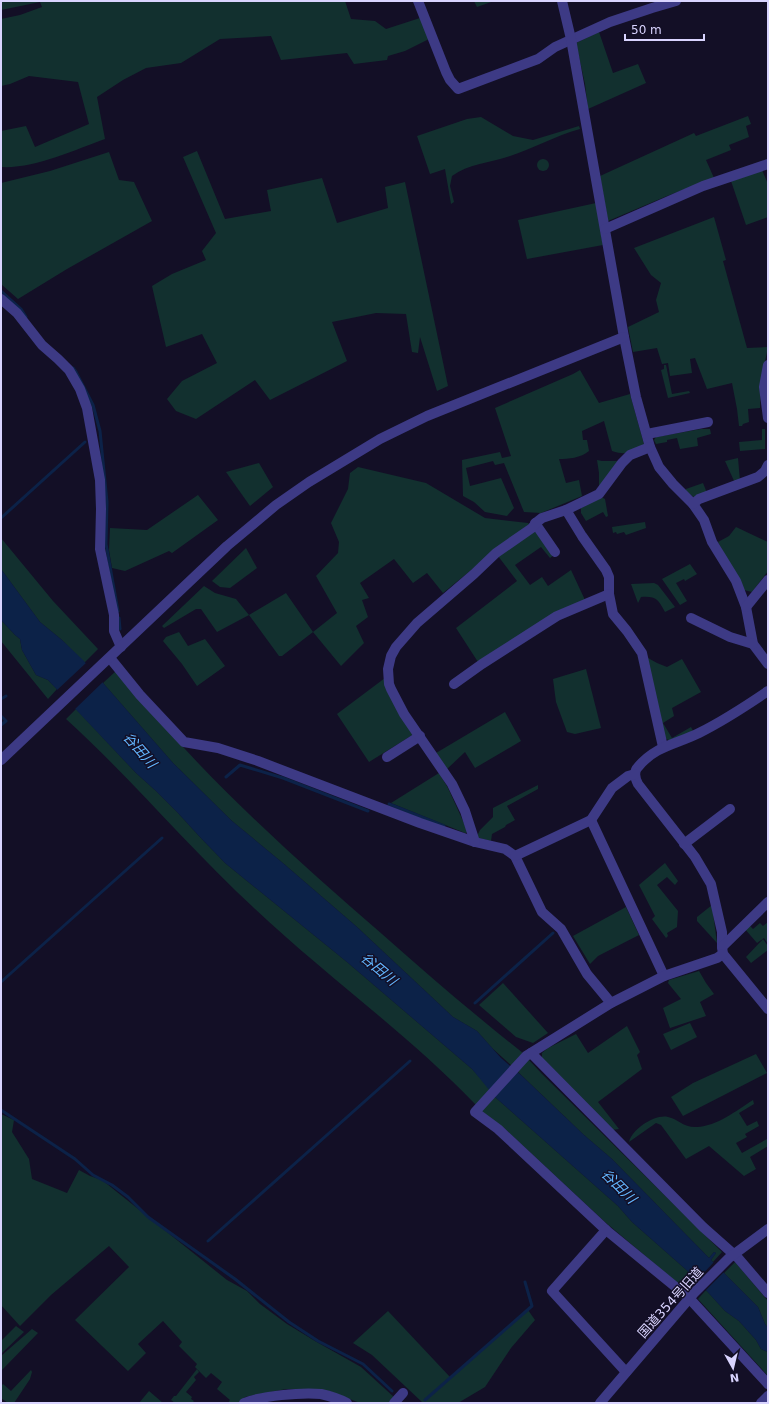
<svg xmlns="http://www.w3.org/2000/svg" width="769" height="1404" viewBox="0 0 769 1404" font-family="'DejaVu Sans','Noto Sans JP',sans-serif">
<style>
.green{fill:#12302f}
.water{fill:#0c2248}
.pier{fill:#130f26}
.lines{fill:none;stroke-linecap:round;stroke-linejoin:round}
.stream{stroke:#0c2248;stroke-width:3}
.minor{stroke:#3d3a85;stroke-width:10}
.tertiary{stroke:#3d3a85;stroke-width:10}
.labels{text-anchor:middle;stroke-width:3;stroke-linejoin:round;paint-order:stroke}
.street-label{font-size:13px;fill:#d9d4ff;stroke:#130f26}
.water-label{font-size:14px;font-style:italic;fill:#62b6ff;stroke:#130f26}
</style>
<rect width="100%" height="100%" fill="#130f26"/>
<!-- green -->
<g class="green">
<path d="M1,1H345L351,19L375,21L386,29L420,18L429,39L405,51L388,56L387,60L354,64L347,53L281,60L271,36L220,39L181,63L146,68L123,80L97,97L105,139C74,150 34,169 1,167V131L26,126L35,147L89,124L78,82L29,76L10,84L1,86V19L20,15L42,7L40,2L1,10Z"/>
<path d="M474,1H494L477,7Z"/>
<path d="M599,32L613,73L638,64L646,83L588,109L585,84L576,43Z"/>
<path d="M748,116L751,124L746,126L749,137L729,145L731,150L706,160L714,178L667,196L608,221L600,176L694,133L696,136Z"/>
<path d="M481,117L513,136L533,140L579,126L580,129C555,136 532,149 507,157C489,163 468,164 452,176L450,186L454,202L451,204L445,169L430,174L417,136L467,119Z"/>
<path d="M197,151L225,219L271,211L267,190L322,178L337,223L388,208L385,187L405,182L448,386L437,391L420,337L418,353L412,352L406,314L376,313L332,322L347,361L270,400L255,380L196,419L176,411L167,399L182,381L217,363L202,334L166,347L152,286L172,274L206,260L202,251L216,233L183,157Z"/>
<path d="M109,152L119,180L134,182L152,221L67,269L18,299L1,284V183L50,171Z"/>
<circle cx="543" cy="165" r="6"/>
<path d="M762,170L768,184V217L746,225L731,181Z"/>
<path d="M596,203L603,245L527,259L518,220Z"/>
<path d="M714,217L726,260L723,261L747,348L768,347L761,381L760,408L748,409L749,422L743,424L742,426H739L737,409L732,383L707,389L695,358L690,359L692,373L670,376L668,363L662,364L657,348L633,352L628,327L659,312L656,300L661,283L651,275L634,248Z"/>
<path d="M664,365H666L672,394L689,391L690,393L668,398L661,370L664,369Z"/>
<path d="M580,370L599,403L630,394L644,444C630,452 628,456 612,451L604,421L582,431L583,440H587L589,451C581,458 568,459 559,459L566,483L579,480L582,496L541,513L524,512L504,463L495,465L493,461L466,468L470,486L501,478L514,508L507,516L485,512L474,502L463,496L462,460L500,452L502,458L511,456L495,408L573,374Z"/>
<path d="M701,429H710L711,434L697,438L698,446L680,449L677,438L667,440V442L656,444L654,440L656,437Z"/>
<path d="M762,429H765V449L740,451L739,442L762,440Z"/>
<path d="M738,458L740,481L735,483L725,461Z"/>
<path d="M597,460L602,461H618L599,487V473Z"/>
<path d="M259,463L273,487L250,506L226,472Z"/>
<path d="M358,467L426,483L485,518L528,523L530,525L486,558L443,593L427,573L413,583L394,559L360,583L369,598L362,600L368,617L356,626L364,643L341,666L313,632L282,656H279L249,615L217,632L201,609H196L164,628L162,626L204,586L215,593L236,599L249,615L286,593L313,632L337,613L316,576L338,553L339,542L331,523L348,489L350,473Z"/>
<path d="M703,483L707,493L695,498L686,491V489Z"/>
<path d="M198,495L218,520L172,553L169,551L125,571L112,568L109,550L110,528L147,530Z"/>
<path d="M601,497L605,499L608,516L606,517L603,512L586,521L581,513V508Z"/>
<path d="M645,522L646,528L626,535L624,532L617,534L616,532L613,533L612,527Z"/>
<path d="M736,527L768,542V571L752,592L744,590L718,542L729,536Z"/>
<path d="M535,530L554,555L550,558L541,547L515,565L530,585L542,577L548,586L571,570L585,600L478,662L456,628L517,581L498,556Z"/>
<path d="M1,538L53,601L98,649L84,663L62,640L40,622L1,569Z"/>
<path d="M246,548L257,568L230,588L220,587L212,581Z"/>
<path d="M690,564L697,574L685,581L684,579L676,583L687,601L680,605L662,579Z"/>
<path d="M654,583L658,585L675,607L665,612C658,599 656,596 641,597L638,603L631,584Z"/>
<path d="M1,620L15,635L20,639L22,650L36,675L48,680L57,689L48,699L1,641Z"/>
<path d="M179,632L188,646L205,639L225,666L197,686L182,664L163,641L166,637Z"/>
<path d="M648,658L657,663L667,667L682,659L701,692L672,708L674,716L663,723L672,738L691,727L693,731L670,741L665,738L646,661Z"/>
<path d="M586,669L601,728L575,734L567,732L556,702L553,679Z"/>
<path d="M117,670C193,767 289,854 382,934C428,975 475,1015 523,1053L512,1066L492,1048L477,1031L453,1017L357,927L284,864L232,821L173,763L103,683Z"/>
<path d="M385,678L414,734L369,762L337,714Z"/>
<path d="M76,709L136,773L156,791L178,813L199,836L225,863L347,962L472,1069L490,1089L476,1105C408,1034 326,976 254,908C189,848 132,779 66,719Z"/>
<path d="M505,712L521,741L475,768L465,752L446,770L436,753Z"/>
<path d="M439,773L448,788L468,832L465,833L391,803Z"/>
<path d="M538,785V789L507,806L515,820L506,825L505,827L492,834L491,841L479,838L477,836L480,830L493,817V808Z"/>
<path d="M665,863L678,881L675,885L667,877L657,885L678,911L677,927L667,933L668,936L666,938L652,919L655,916L639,885Z"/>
<path d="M712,905L717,943L697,921V917Z"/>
<path d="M626,907L639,935L598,956L590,964L573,936Z"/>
<path d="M768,922V944L764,938L757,943L744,928L749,925L753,929L760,923L763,926Z"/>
<path d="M763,939L768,946V950L751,963L746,957Z"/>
<path d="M699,971L706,983L714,994L700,1002L706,1016L670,1028L663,1008L681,999L668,983L669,980Z"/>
<path d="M503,983L548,1033L533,1043L516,1037L479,1005Z"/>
<path d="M690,1023L697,1037L671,1050L663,1034Z"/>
<path d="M627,1026L640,1052L637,1055L642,1069L598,1102L619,1129L612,1130L542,1059V1053L548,1048L576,1034L588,1053Z"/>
<path d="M756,1054L767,1073L683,1116L671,1097L693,1083Z"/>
<path d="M528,1059L542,1074L722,1252L713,1262L711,1260L716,1253L714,1252L709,1258L612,1159L584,1135L518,1072Z"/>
<path d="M495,1097L618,1206L632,1222L691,1274L686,1281L693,1277L696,1280L686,1290L605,1222L504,1128L481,1111Z"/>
<path d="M753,1100L754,1104L739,1113L747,1126L757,1121L759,1126L745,1134L747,1137L736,1143L742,1153L767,1139L768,1146L750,1157L756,1169L744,1176L709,1146L686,1159L661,1125L656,1123L629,1142C632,1129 655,1114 668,1117C678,1119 684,1128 697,1127C717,1126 736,1111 753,1100Z"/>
<path d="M1,1114L14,1120L12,1132L29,1159L32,1179L67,1193L79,1170L90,1176L102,1180L227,1280L247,1291L260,1304L287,1324L315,1341L361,1367L395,1398L388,1403H360L329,1391L312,1389H286L245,1397L239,1403H228L230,1400L217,1389L222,1382L211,1373L206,1378L195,1367L197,1364L179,1346L182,1342L163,1321L138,1344L146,1353L128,1371L75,1320L129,1267L109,1246L51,1295L20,1326L1,1305Z"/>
<path d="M735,1262L768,1301V1328L765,1324L758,1307L724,1273Z"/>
<path d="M706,1290L725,1311L739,1321L756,1340L761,1349L768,1352V1376L698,1299Z"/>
<path d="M528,1310L535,1320L511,1348L485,1387L458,1403H423L372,1355L353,1343L388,1311L450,1377Z"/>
<path d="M16,1326L24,1332L1,1354V1341Z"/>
<path d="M32,1329L38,1333L1,1371V1356Z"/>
<path d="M197,1369L199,1372L194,1377L196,1380L186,1392L192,1397L191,1399L194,1401L192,1403H175L171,1400L174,1396H176Z"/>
<path d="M31,1370L32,1372L30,1379L14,1403H8L1,1398V1386L3,1384L11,1391Z"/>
<path d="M149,1391L163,1403H139Z"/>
</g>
<!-- water -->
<path class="water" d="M1,569L40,622L62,640L83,660L173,763L232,821L284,864L357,927L453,1017L477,1031L501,1058L521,1075L584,1135L612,1159L709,1258L714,1252L716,1253L711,1260L758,1307L765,1324L768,1328V1352L761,1349L756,1340L739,1321L725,1311L694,1277L688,1283L686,1281L691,1274L632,1222L618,1206L495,1097L472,1069L347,962L225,863L199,836L178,813L156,791L136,773L48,680L36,675L22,650L20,639L15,635L1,620Z"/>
<!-- pier -->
<g class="pier">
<path d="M87,662L104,681L74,710L56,691Z"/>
<path d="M715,1261L725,1271L705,1291L695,1282Z"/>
</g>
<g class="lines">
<!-- stream -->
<g class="stream">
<path d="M1,291L21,309L26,317"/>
<path d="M73,368L76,372L93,405L100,431L107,502L106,544L118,611"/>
<path d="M1,518L85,442"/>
<path d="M119,618L120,629"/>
<path d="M1,699L6,696"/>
<path d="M1,716L6,721L1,725"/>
<path d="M226,777L240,765L283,778L368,811"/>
<path d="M389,804L444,826"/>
<path d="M1,982L162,838"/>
<path d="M475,1003L553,933"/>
<path d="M1,1110L75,1159L93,1175L112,1185L128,1197L148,1217L235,1279L289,1322L318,1341L363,1364L392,1391"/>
<path d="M208,1241L410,1061"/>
<path d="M425,1400L532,1306L525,1282"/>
</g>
<!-- minor -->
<g class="minor">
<path d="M418,1L446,72L450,80L458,89L538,59L555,47L610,22L652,8L676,1"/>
<path d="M562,1L571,39L624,337L636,397L650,447L659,467L673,484L693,504L704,520L712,542L736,581L746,607L753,644L768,664"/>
<path d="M605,229L703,186L768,164"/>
<path d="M1,299L17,313L42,345L58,359L69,370L80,389L87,408L100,480L101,509L100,549L114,615V631L121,647"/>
<path d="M768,365L764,387L768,418"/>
<path d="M647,434L708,422"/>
<path d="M693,504L699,499L758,477L765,471L768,465"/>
<path d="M566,510L582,536L606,570L609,577V594L613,614L627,631L642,653L663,747"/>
<path d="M535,523L555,552"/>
<path d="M746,607L768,580"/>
<path d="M691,618L730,637L753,644"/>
<path d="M110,658L140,695L184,742L218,748L258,761L420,823L475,842L505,849L515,856L542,912L561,929L587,974L611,1003"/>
<path d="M454,684L482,664L557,616L609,594"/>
<path d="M768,691C746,706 723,721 699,733C677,744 655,746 638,767C633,772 635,778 638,784L695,857L711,884L722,932V947L723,954L768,1009"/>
<path d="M387,757L420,736"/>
<path d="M591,820L664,976"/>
<path d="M475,842L465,811L452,784L404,714L391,689L389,684L388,669L391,656L396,647L417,623L474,574L496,553L532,528L537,522L542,518L566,510L599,494L622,463L630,455L650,447"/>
<path d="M684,844L730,809"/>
<path d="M515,856L591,820L612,788L628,776L635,774"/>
<path d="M722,947L768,902"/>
<path d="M723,954L717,958L664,976L611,1003L526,1056L475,1112L498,1129L606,1230L689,1298L768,1384"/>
<path d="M531,1053L703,1227L738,1258L768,1293"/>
<path d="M606,1230L552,1291L626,1372"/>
<path d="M244,1403C261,1396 301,1392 321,1394C330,1396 339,1399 347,1403"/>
<path d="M394,1403L403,1393"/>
<path d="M761,1403L768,1396"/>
</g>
<!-- tertiary -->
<g class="tertiary">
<path d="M1,760L227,546L276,505L309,482L380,439L427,416L624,337"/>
<path d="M600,1403L694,1293L729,1258L768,1229"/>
</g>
</g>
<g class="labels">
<!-- street labels -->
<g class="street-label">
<text transform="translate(670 1302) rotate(-48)" y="5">国道354号旧道</text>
</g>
<!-- water labels -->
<g class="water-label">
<text transform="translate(140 750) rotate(49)" y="5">谷田川</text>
<text transform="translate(379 969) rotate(40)" y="5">谷田川</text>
<text transform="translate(619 1186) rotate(45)" y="5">谷田川</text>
</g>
</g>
<!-- border -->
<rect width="769" height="1404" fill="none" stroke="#d9d4ff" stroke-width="4"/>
<!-- north arrow -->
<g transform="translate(733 1368) rotate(172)" stroke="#130f26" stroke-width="3" paint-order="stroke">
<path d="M0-3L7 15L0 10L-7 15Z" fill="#d9d4ff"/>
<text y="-6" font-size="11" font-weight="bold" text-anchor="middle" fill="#d9d4ff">N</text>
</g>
<!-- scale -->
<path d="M625 34v6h79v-6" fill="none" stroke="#d9d4ff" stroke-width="2"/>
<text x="631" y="34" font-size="12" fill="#d9d4ff" stroke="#130f26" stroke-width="3" paint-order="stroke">50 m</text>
</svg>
